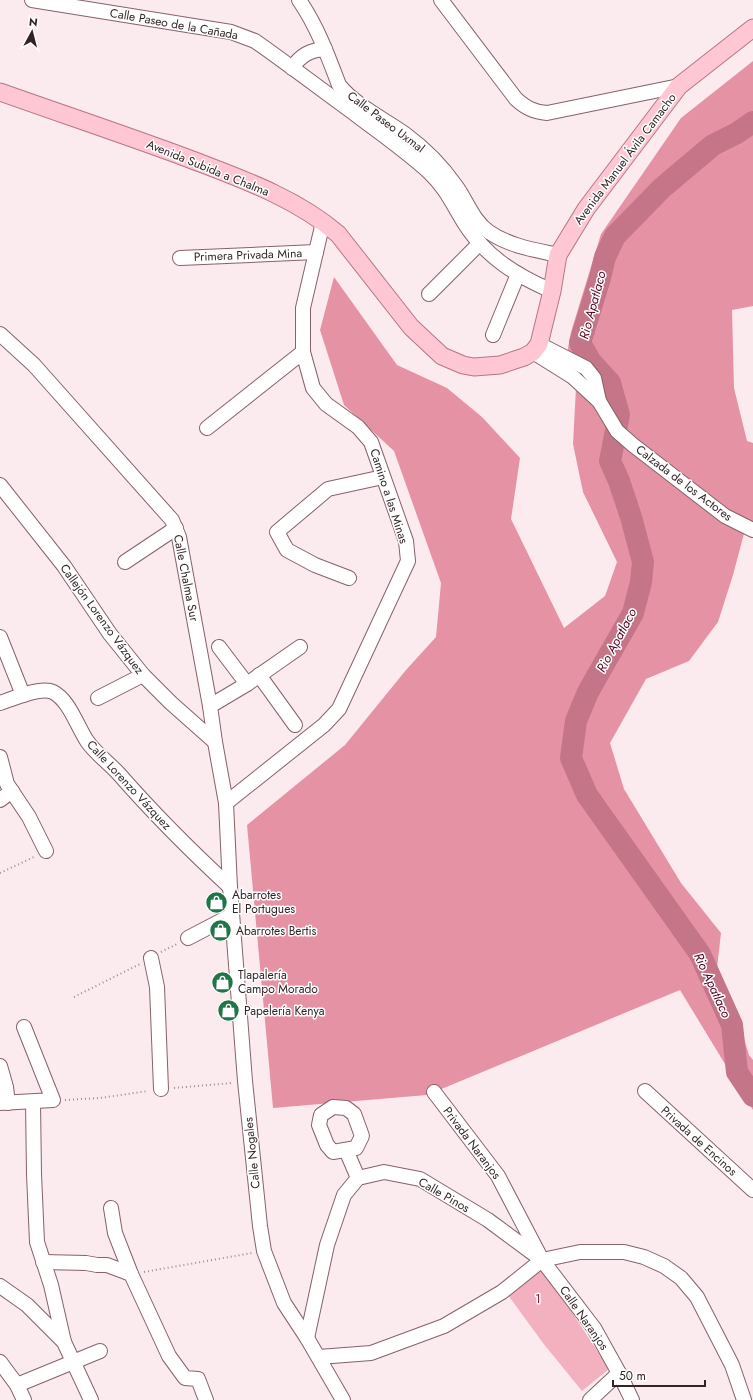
<svg xmlns="http://www.w3.org/2000/svg" width="753" height="1400" viewBox="0 0 753 1400" font-family="Jost,sans-serif">
<style>
.green{fill:#f3b0be}
.forest{fill:#e592a5}
.lines{fill:none;stroke-linecap:round;stroke-linejoin:round}
.river{stroke:#c57588;stroke-width:22}
.minor-casing{stroke:#846269;stroke-width:16}
.major-casing{stroke:#b77584;stroke-width:19}
.path{stroke:#9b8c8f;stroke-width:2;stroke-dasharray:1 3;stroke-linecap:butt}
.minor{stroke:#fff;stroke-width:14}
.major{stroke:#ffc7d3;stroke-width:17}
.labels{text-anchor:middle;stroke-width:3;stroke-linejoin:round;paint-order:stroke}
.street-label{font-size:12px;fill:#312326;stroke:#fff}
.poi-label{font-size:12px;fill:#312326;stroke:#fff;text-anchor:start}
.park-label{font-size:12px;fill:#731135;stroke:#fff}
.water-label{font-size:13px;font-style:italic;fill:#510723;stroke:#fff}
</style>
<rect width="100%" height="100%" fill="#fcebee"/>
<!-- green -->
<path class="green" d="M543,1268L609,1369L582,1391L543,1343L508,1295Z"/>
<!-- forest -->
<path class="forest" d="M753,61V306L732,310L734,388L747,441L753,443V529L746,526L733,575L718,622L689,661L646,679L610,743L624,789L681,883L721,933L717,968L733,1002L749,1055L753,1060V1110L680,990L427,1095L273,1108L247,825L345,745L406,670L436,637L441,583L394,451L344,405L320,330L334,277L397,365L447,388L482,417L520,458L511,519L564,628L605,596L617,562L583,492L573,444L577,369L566,359L571,332L601,234L681,118Z"/>
<g class="lines">
<!-- river -->
<path class="river" d="M753,122L737,133L713,145L688,166L662,188L615,236L605,257L600,278L580,343L591,362L610,383L619,415L610,461L619,481L631,517L643,562L641,582L633,613L588,692L576,721L571,758L587,795L700,954L732,1025L737,1072L753,1096"/>
<defs>
<g id="minor">
<path d="M32,0L231,32L255,41C289,65 322,90 355,114C380,133 406,151 429,172C446,188 453,205 465,224C486,257 517,276 552,291"/>
<path d="M299,0C317,26 328,56 339,85C355,105 384,119 405,134C424,148 442,166 456,186C467,201 473,221 489,232C509,246 535,250 558,255"/>
<path d="M441,0L516,99C526,108 534,112 547,113L679,86"/>
<path d="M292,68C301,55 310,50 325,49"/>
<path d="M180,258L316,252"/>
<path d="M429,294L480,243"/>
<path d="M0,334L34,365L172,520L179,537L210,706L215,742L226,803L230,887L245,1081L260,1226L264,1251L284,1303L307,1338L343,1400"/>
<path d="M493,335L518,274"/>
<path d="M539,344L586,368L594,378L599,401"/>
<path d="M533,352L573,377L599,401L617,431L633,445L725,516L753,530"/>
<path d="M207,428L303,352"/>
<path d="M0,485L64,566L110,634L143,675L171,703L215,742"/>
<path d="M125,562L176,528"/>
<path d="M349,578L315,565L287,550L277,532L328,489L383,477"/>
<path d="M0,637L23,695"/>
<path d="M219,647L247,684"/>
<path d="M259,675L295,725"/>
<path d="M98,698L143,675"/>
<path d="M0,703C12,699 41,686 53,692C69,700 77,726 87,741C95,753 109,763 119,774C154,814 191,851 230,887"/>
<path d="M210,706L247,684L300,647"/>
<path d="M0,757L7,784L29,817L46,851"/>
<path d="M0,800L12,791"/>
<path d="M226,803L324,725L339,709L408,561L406,541L371,442L358,427L326,404L313,388L303,352V308L323,222"/>
<path d="M188,938L232,915"/>
<path d="M151,958L157,987L161,1089"/>
<path d="M0,1066L6,1087L8,1103"/>
<path d="M645,1091L753,1190"/>
<path d="M434,1092L498,1176L542,1260L594,1328L619,1373L632,1400"/>
<path d="M33,1102L34,1174L37,1242L51,1285L64,1342"/>
<path d="M0,1103L53,1100L24,1027"/>
<path d="M333,1107L346,1108L354,1114L362,1136L356,1148L333,1152L327,1145L319,1125L321,1115Z"/>
<path d="M346,1150L358,1178"/>
<path d="M111,1208L115,1233L131,1274L169,1356L185,1378L198,1379L206,1400"/>
<path d="M43,1262L86,1263L97,1265H107L131,1274"/>
<path d="M0,1286L27,1305L64,1342L91,1400"/>
<path d="M307,1338L327,1245L344,1195L358,1178L384,1172L420,1179L488,1220L542,1260"/>
<path d="M319,1357L371,1353L444,1326L502,1292L542,1260L580,1252H624L644,1257L664,1266L681,1278L697,1297L732,1365L744,1400"/>
<path d="M0,1362L17,1385L24,1400"/>
<path d="M17,1385L100,1351"/>
<path d="M590,1400L619,1373"/>
</g>
<path id="major" d="M0,92C62,114 125,135 187,158C239,178 295,197 338,234L411,327L442,356L463,365L474,367L500,365L524,357L533,352L539,344L552,291L558,255L586,209L679,86L753,28"/>
</defs>
<!-- minor casing -->
<use href="#minor" class="minor-casing"/>
<!-- major casing -->
<use href="#major" class="major-casing"/>
<!-- path -->
<g class="path">
<path d="M0,873L34,857"/>
<path d="M161,952L177,944"/>
<path d="M74,997L140,964"/>
<path d="M174,1088L232,1083"/>
<path d="M65,1100L100,1098L148,1091"/>
<path d="M144,1272L252,1253"/>
</g>
<!-- minor -->
<use href="#minor" class="minor"/>
<!-- major -->
<use href="#major" class="major"/>
</g>
<!-- icons -->
<defs>
<symbol id="shop-disc" viewBox="-11 -11 22 22"><circle r="9.5" fill="#217648" stroke="#fff"/><path d="M-5-2.5h2.3a2.7 3.5 0 0 1 5.4 0H5L5.5 6h-11ZM-1.5-2.5h3a1.5 2.3 0 0 0-3 0Z" fill="#fff"/></symbol>
</defs>
<g fill-rule="evenodd">
<use href="#shop-disc" x="204" y="890" width="25" height="25"/>
<use href="#shop-disc" x="208" y="918" width="25" height="25"/>
<use href="#shop-disc" x="210" y="970" width="25" height="25"/>
<use href="#shop-disc" x="216" y="998" width="25" height="25"/>
</g>
<g class="labels">
<!-- street labels -->
<g class="street-label">
<text transform="translate(174 24) rotate(10)" y="4">Calle Paseo de la Cañada</text>
<text transform="translate(386 122) rotate(37)" y="4">Calle Paseo Uxmal</text>
<text transform="translate(625 159) rotate(-53)" y="4">Avenida Manuel Ávila Camacho</text>
<text transform="translate(208 168) rotate(22)" y="4">Avenida Subida a Chalma</text>
<text transform="translate(248 255) rotate(-2)" y="4">Primera Privada Mina</text>
<text transform="translate(684 483) rotate(37)" y="4">Calzada de los Actores</text>
<text transform="translate(389 496) rotate(72)" y="4">Camino a las Minas</text>
<text transform="translate(186 578) rotate(79)" y="4">Calle Chalma Sur</text>
<text transform="translate(102 619) rotate(54)" y="4">Callejón Lorenzo Vázquez</text>
<text transform="translate(129 785) rotate(47)" y="4">Calle Lorenzo Vázquez</text>
<text transform="translate(699 1141) rotate(42)" y="4">Privada de Encinos</text>
<text transform="translate(472 1143) rotate(53)" y="4">Privada Naranjos</text>
<text transform="translate(252 1153) rotate(-96)" y="4">Calle Nogales</text>
<text transform="translate(444 1195) rotate(30)" y="4">Calle Pinos</text>
<text transform="translate(584 1318) rotate(55)" y="4">Calle Naranjos</text>
</g>
<!-- poi labels -->
<g class="poi-label">
<text x="232" y="899">Abarrotes<tspan x="232" dy="14">El Portugues</tspan></text>
<text x="236" y="935">Abarrotes Bertis</text>
<text x="238" y="979">Tlapalería<tspan x="238" dy="14">Campo Morado</tspan></text>
<text x="244" y="1015">Papelería Kenya</text>
</g>
<!-- park labels -->
<g class="park-label">
<text x="538" y="1303">1</text>
</g>
<!-- water labels -->
<g class="water-label">
<text transform="translate(592 305) rotate(-75)" y="5">Rio Apatlaco</text>
<text transform="translate(616 640) rotate(-62)" y="5">Rio Apatlaco</text>
<text transform="translate(713 985) rotate(65)" y="5">Rio Apatlaco</text>
</g>
</g>
<!-- north arrow -->
<g transform="translate(32 32) rotate(7)" stroke="#ffffff" stroke-width="3" paint-order="stroke">
<path d="M0-3L7 15L0 10L-7 15Z" fill="#312326"/>
<text y="-6" font-size="11" font-weight="bold" text-anchor="middle" fill="#312326">N</text>
</g>
<!-- scale -->
<path d="M613 1380v6h92v-6" fill="none" stroke="#312326" stroke-width="2"/>
<text x="619" y="1380" font-size="12" fill="#312326" stroke="#ffffff" stroke-width="3" paint-order="stroke">50 m</text>
</svg>
